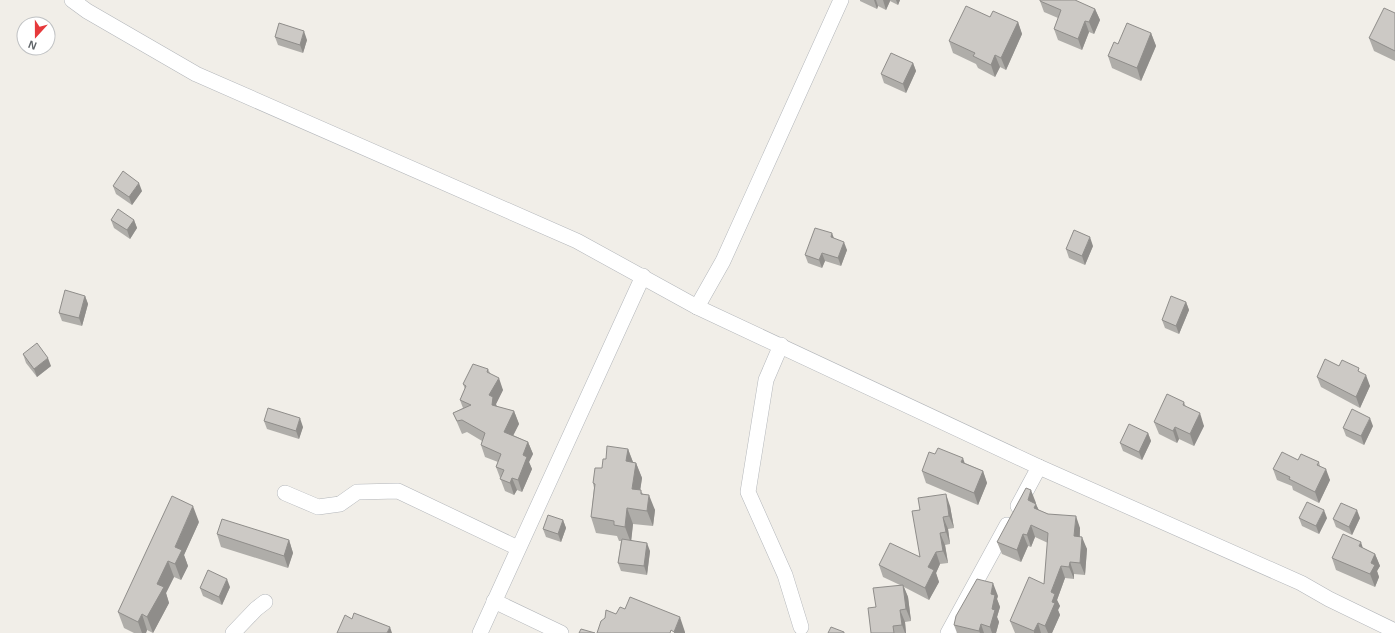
<svg xmlns="http://www.w3.org/2000/svg" width="1395" height="633" viewBox="0 0 1395 633" font-family="Arial,sans-serif">
<style>
.lines{fill:none;stroke-linecap:round;stroke-linejoin:round}
.minor-casing{stroke:#b3b6ba;stroke-width:16}
.minor{stroke:#fff;stroke-width:15}
.wall{fill:#afada9}
.shaded-wall{fill:#8f8d8a}
.building{fill:#ccc9c5;stroke:#8f8d8a}
</style>
<rect width="100%" height="100%" fill="#f1eee8"/>
<g class="lines">
<defs>
<g id="minor">
<path d="M72,0L87,11L196,74L577,241L697,307L1039,467L1301,583L1329,599L1395,631"/>
<path d="M697,307L723,261L841,0"/>
<path d="M781,345L766,380L748,492L785,575L801,627"/>
<path d="M285,493L318,507L340,504L357,492L398,491L518,548"/>
<path d="M1018,506L1039,467"/>
<path d="M494,601L561,633"/>
<path d="M233,633L256,609L265,602"/>
<path d="M480,633L643,276"/>
<path d="M948,633L1007,525"/>
</g>
</defs>
<!-- minor casing -->
<use href="#minor" class="minor-casing"/>
<!-- minor -->
<use href="#minor" class="minor"/>
</g>
<!-- wall -->
<g class="wall">
<path d="M860,0H900L898,5L890,1L886,10L878,6L877,9L860,1Z"/>
<path d="M1040,1L1095,9L1100,20L1094,34L1089,32L1082,50L1058,40L1054,29L1058,18L1044,12Z"/>
<path d="M1395,13V61L1374,51L1369,38Z"/>
<path d="M990,17L1018,22L1022,34L1006,70L1000,67L995,77L978,68L976,64L953,53L949,41Z"/>
<path d="M1151,33L1156,46L1141,81L1112,68L1108,56L1118,44Z"/>
<path d="M275,37L307,40L303,53L278,45Z"/>
<path d="M913,63L916,71L906,93L884,83L881,74Z"/>
<path d="M113,186L142,191L132,205L116,194Z"/>
<path d="M111,220H134L137,228L130,239L114,228Z"/>
<path d="M834,238L847,250L841,266L825,261L822,268L808,263L805,255Z"/>
<path d="M1093,246L1085,265L1069,258L1066,249Z"/>
<path d="M85,296L88,304L82,326L62,321L59,313Z"/>
<path d="M1186,302L1189,310L1179,334L1165,328L1162,320Z"/>
<path d="M23,354L51,366L37,377L26,363Z"/>
<path d="M1339,366L1361,373L1370,386L1360,408L1321,387L1317,377Z"/>
<path d="M488,369L490,373L503,390L496,404V406L514,411L519,424L513,435L528,442L533,454L529,462L532,469L522,492L517,490L514,495L505,491L496,467L498,462L485,457L481,445L482,441L467,432L462,434L453,413L463,408L460,400L465,389L463,384Z"/>
<path d="M1184,402L1186,407L1204,426L1194,446L1179,439L1177,443L1159,434L1154,422Z"/>
<path d="M264,421L303,427L299,439L267,429Z"/>
<path d="M1373,426L1364,445L1346,436L1343,428Z"/>
<path d="M1148,433L1151,441L1142,460L1123,451L1120,443Z"/>
<path d="M628,449L633,462L636,463L642,478L640,490L655,510L653,526L633,524L631,540L650,551L647,575L621,571L618,563L621,541H619L617,536L596,533L591,517L594,488L593,483L602,468L606,459Z"/>
<path d="M935,454L965,463L983,471L987,483L978,505L926,483L922,471Z"/>
<path d="M1298,460L1319,462L1320,466L1330,480L1319,503L1293,490L1292,486L1277,480L1273,469Z"/>
<path d="M1035,503L1039,510L1080,528V537L1087,549L1085,575L1074,574V579L1065,578L1057,600L1060,606L1058,610L1060,615L1052,633H1015L1010,621L1044,584L1048,543L1035,537L1031,547L1028,546L1021,562L1002,554L997,542L1036,503Z"/>
<path d="M950,506L954,528L948,529L950,544L945,545L948,563L940,564L936,573L939,582L929,600L904,587L908,597L911,621L905,622L906,633H871L876,607L900,585L883,577L879,565L920,557Z"/>
<path d="M1299,518H1327L1319,534L1302,526Z"/>
<path d="M1360,518L1352,535L1336,527L1333,519Z"/>
<path d="M563,520L566,528L561,542L546,537L543,529Z"/>
<path d="M199,522L184,555L188,566L181,580L174,577L166,593L169,603L153,633L147,630L146,633H134L124,628L118,612Z"/>
<path d="M217,534L289,540L293,553L288,568L221,547Z"/>
<path d="M1363,548L1375,554L1380,566L1377,571L1379,577L1375,587L1336,570L1332,558Z"/>
<path d="M230,587L222,605L203,596L200,588Z"/>
<path d="M998,596L997,599L1000,607L997,617L999,622L996,633H957L954,625Z"/>
</g>
<!-- shaded-wall -->
<g class="shaded-wall">
<path d="M874,0H876L878,6L877,9Z"/>
<path d="M883,0H890V1L886,10Z"/>
<path d="M896,0H900L898,5Z"/>
<path d="M1095,9L1100,20L1094,34L1089,22Z"/>
<path d="M1085,21L1089,32L1082,50L1078,39Z"/>
<path d="M1018,22L1022,34L1006,70L1001,58Z"/>
<path d="M304,31L307,40L303,53L300,45Z"/>
<path d="M1151,33L1156,46L1141,81L1137,68Z"/>
<path d="M995,55L1000,67L995,77L991,65Z"/>
<path d="M913,63L916,71L906,93L903,84Z"/>
<path d="M139,183L142,191L132,205L129,197Z"/>
<path d="M134,220L137,228L130,239L127,230Z"/>
<path d="M832,233L835,241L831,237Z"/>
<path d="M1090,237L1093,246L1085,265L1082,256Z"/>
<path d="M844,242L847,250L841,266L838,258Z"/>
<path d="M822,253L825,261L822,268L819,260Z"/>
<path d="M85,296L88,304L82,326L79,318Z"/>
<path d="M1186,302L1189,310L1179,334L1176,326Z"/>
<path d="M48,358L51,366L37,377L34,369Z"/>
<path d="M1366,375L1370,386L1360,408L1356,397Z"/>
<path d="M499,378L503,390L496,404L498,409L492,405L489,395Z"/>
<path d="M514,411L519,424L509,444L504,432Z"/>
<path d="M1200,413L1204,426L1194,446L1190,434Z"/>
<path d="M300,418L303,427L299,439L296,431Z"/>
<path d="M1370,418L1373,426L1364,445L1361,436Z"/>
<path d="M1175,427L1179,439L1177,443L1173,431Z"/>
<path d="M1148,433L1151,441L1142,460L1139,452Z"/>
<path d="M528,442L533,454L529,462L532,469L522,492L518,480L523,455Z"/>
<path d="M628,449L634,465L626,461Z"/>
<path d="M963,458L967,470L961,462Z"/>
<path d="M636,463L642,478L638,505L632,489Z"/>
<path d="M1326,469L1330,480L1319,503L1315,492Z"/>
<path d="M983,471L987,483L978,505L974,493Z"/>
<path d="M512,478L517,490L514,495L510,483Z"/>
<path d="M1031,490L1036,503L1032,512L1028,500Z"/>
<path d="M946,494L950,506L954,528L949,516Z"/>
<path d="M649,495L655,510L653,526L647,511Z"/>
<path d="M1036,504L1041,516L1034,508Z"/>
<path d="M193,506L199,522L184,555L188,566L181,580L175,564V547Z"/>
<path d="M627,508L633,524L631,543L625,527Z"/>
<path d="M1324,510L1327,518L1319,534L1316,526Z"/>
<path d="M1357,510L1360,518L1352,535L1349,527Z"/>
<path d="M1076,516L1080,528L1079,548L1074,536Z"/>
<path d="M943,517L948,529L950,544L946,532Z"/>
<path d="M563,520L566,528L561,542L558,534Z"/>
<path d="M1031,525L1035,537L1031,547L1027,535Z"/>
<path d="M940,533L945,545L948,563L943,551Z"/>
<path d="M1023,534L1028,546L1021,562L1017,550Z"/>
<path d="M1082,537L1087,549L1085,575L1080,563Z"/>
<path d="M289,540L293,553L288,568L284,556Z"/>
<path d="M1361,542L1365,555L1359,546Z"/>
<path d="M647,543L650,551L647,575L644,566Z"/>
<path d="M936,552L940,564L936,573L939,582L929,600L925,588L928,567Z"/>
<path d="M1375,554L1380,566L1377,571L1379,577L1375,587L1370,574L1371,563Z"/>
<path d="M168,561L174,577L166,593L169,603L153,633L147,617L157,584Z"/>
<path d="M1070,562L1074,574V579L1069,567Z"/>
<path d="M1061,566L1065,578L1057,600L1060,606L1058,610L1060,615L1052,633H1048L1045,626L1052,602L1051,592Z"/>
<path d="M227,579L230,587L222,605L219,597Z"/>
<path d="M993,583L998,596L997,599L1000,607L997,617L999,622L996,633H992L990,627L991,594Z"/>
<path d="M903,585L908,597L911,621L906,609Z"/>
<path d="M900,610L905,622L906,633H905L902,625Z"/>
<path d="M142,614L147,630L146,633H142L138,622Z"/>
<path d="M680,617L685,632V633H674V632Z"/>
<path d="M1038,623L1041,633H1034V631Z"/>
<path d="M981,624L984,633H980L979,631Z"/>
<path d="M390,627L392,633H387Z"/>
</g>
<!-- building -->
<g class="building">
<path d="M1040,0H1075L1095,9L1089,22L1085,21L1078,39L1054,29L1061,10L1040,1Z"/>
<path d="M966,6L990,17L993,11L1018,22L1001,58L995,55L991,65L973,56L975,53L949,41Z"/>
<path d="M1384,8L1395,13V51L1369,38Z"/>
<path d="M279,23L304,31L300,45L275,37Z"/>
<path d="M1127,23L1151,33L1137,68L1108,56L1114,42L1118,44Z"/>
<path d="M891,53L913,63L903,84L881,74Z"/>
<path d="M123,171L139,183L129,197L113,186Z"/>
<path d="M118,209L134,220L127,230L111,220Z"/>
<path d="M815,228L832,233L831,237L844,242L838,258L822,253L819,260L805,255Z"/>
<path d="M1074,230L1090,237L1082,256L1066,249Z"/>
<path d="M65,290L85,296L79,318L59,313Z"/>
<path d="M1171,296L1186,302L1176,326L1162,320Z"/>
<path d="M37,343L48,358L34,369L23,354Z"/>
<path d="M1325,359L1339,366L1342,360L1359,368L1358,371L1366,375L1356,397L1317,377Z"/>
<path d="M473,364L488,369L487,372L499,378L489,395L493,397L492,405L514,411L504,432L528,442L523,455L527,457L518,480L512,478L510,483L500,479L504,470L496,467L501,454L481,445L485,433L462,420L457,421L453,413L471,405L460,400L466,386L463,384Z"/>
<path d="M1167,394L1184,402L1183,405L1200,413L1190,434L1175,427L1173,431L1154,422Z"/>
<path d="M268,408L300,418L296,431L264,421Z"/>
<path d="M1352,409L1370,418L1361,436L1343,428Z"/>
<path d="M1129,424L1148,433L1139,452L1120,443Z"/>
<path d="M607,446L628,449L626,461L636,463L632,489L641,490V494L649,495L647,511L627,508L625,527L614,525V521L591,517L595,484L593,483L595,468H602L603,459H606Z"/>
<path d="M938,448L963,458L961,462L983,471L974,493L922,471L929,452L935,454Z"/>
<path d="M1282,452L1298,460L1301,454L1319,462L1317,465L1326,469L1315,492L1289,479L1290,477L1273,469Z"/>
<path d="M1026,488L1031,490L1028,500L1036,504L1034,508L1048,514L1076,516L1074,536L1082,537L1080,563L1070,562L1069,567L1061,566L1051,592L1055,594L1052,602L1055,603L1045,626L1038,623L1034,631L1010,621L1029,577L1044,584L1048,533L1031,525L1027,535L1023,534L1017,550L997,542Z"/>
<path d="M946,494L949,516L943,517L946,532L940,533L943,551L936,552L928,567L934,570L925,588L879,565L890,543L920,557L912,511L920,510L918,498Z"/>
<path d="M172,496L193,506L175,547L182,550L175,564L168,561L157,584L164,587L147,617L142,614L138,622L118,612Z"/>
<path d="M1307,502L1324,510L1316,526L1299,518Z"/>
<path d="M1341,503L1357,510L1349,527L1333,519Z"/>
<path d="M548,515L563,520L558,534L543,529Z"/>
<path d="M222,519L289,540L284,556L217,534Z"/>
<path d="M1343,534L1361,542L1359,546L1375,554L1371,563L1375,565L1370,574L1332,558Z"/>
<path d="M622,539L647,543L644,566L618,563Z"/>
<path d="M208,570L227,579L219,597L200,588Z"/>
<path d="M977,579L993,583L991,594L995,595L992,609L995,610L990,627L981,624L979,631L954,625L956,616Z"/>
<path d="M903,585L906,609L900,610L902,625L893,626L894,633H871L868,608L876,607L873,588Z"/>
<path d="M630,597L680,617L674,632L671,630L670,633H597L601,621L605,618L606,610L616,614L620,607L625,609Z"/>
<path d="M354,613L390,627L387,633H337L345,615L352,619Z"/>
<path d="M831,627L844,632V633H828Z"/>
<path d="M581,629L595,633H579Z"/>
</g>
<!-- north arrow -->
<g transform="translate(36 36) rotate(201)"><circle r="19" fill="#ffffff" stroke="#bfc1c3"/>
<path d="M0-3L7 15L0 10L-7 15Z" fill="#e6393b"/>
<text y="-6" font-size="11" font-weight="bold" text-anchor="middle" fill="#5f6468">N</text>
</g>
</svg>
